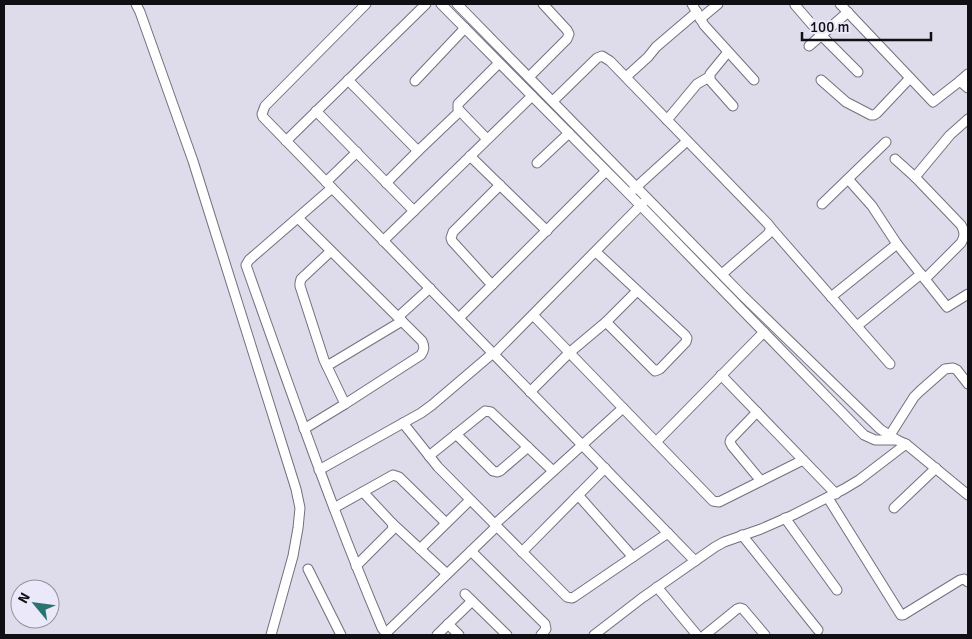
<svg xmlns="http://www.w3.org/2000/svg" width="972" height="639" viewBox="0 0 972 639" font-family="Signika,sans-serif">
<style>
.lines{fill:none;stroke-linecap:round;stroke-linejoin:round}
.minor-casing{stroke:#72717e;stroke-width:11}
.minor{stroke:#fff;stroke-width:9}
</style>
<rect width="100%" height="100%" fill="#dedceb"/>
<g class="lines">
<defs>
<g id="minor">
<path d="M136,4L140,12L193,161L296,489L300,508L298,528L293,556L271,635"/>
<path d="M366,4L265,106L262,114L263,117L695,561"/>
<path d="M441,4L641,206L864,435L875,440H897"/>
<path d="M457,4L743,296L880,429L897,440L906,444L968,495"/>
<path d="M692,4L704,25L754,80"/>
<path d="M840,4L933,102L960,81L968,88"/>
<path d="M795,5L821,35L858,72"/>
<path d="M700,19L718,4"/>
<path d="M809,46L848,12"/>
<path d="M728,52L710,74V80L733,106"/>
<path d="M529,77L567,39L569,34L567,30L543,4"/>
<path d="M626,77L648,57L656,47L697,12"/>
<path d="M348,80L418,151"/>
<path d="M821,80L846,102L871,115H874L877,113L910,78"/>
<path d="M415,81L465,28"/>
<path d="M960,81L968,74"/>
<path d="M553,101L597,58L602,56L610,61L768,224L771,228L768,234L722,274"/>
<path d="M316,111L414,211"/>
<path d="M667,120L697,84L709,77"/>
<path d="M487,139L458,109V104L499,63"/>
<path d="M286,141L426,4"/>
<path d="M470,156L547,231"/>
<path d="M895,159L915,177L961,225C965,232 965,236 961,243L925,279"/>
<path d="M537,163L569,133"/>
<path d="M915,177L950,135L968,119"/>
<path d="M848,179L872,206L897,244L947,307L968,294"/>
<path d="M326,182L357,152"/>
<path d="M386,183L418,151L460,111"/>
<path d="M332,188L249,260L246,265L247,268C290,389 332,510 382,628L387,635"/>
<path d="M633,190L687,141"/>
<path d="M822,204L886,142"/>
<path d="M298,218L422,341C425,347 424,350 421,355L345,404L304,429"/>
<path d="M771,228L890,364"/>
<path d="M383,241L532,96"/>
<path d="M331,251L301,279L300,283V286L324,360L345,404"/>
<path d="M596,252L685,335L687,338L686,342L660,369L655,371L606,322"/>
<path d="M492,285L452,241L451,238L453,232L500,185"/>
<path d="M831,297L897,244"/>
<path d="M533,315L713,501L719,502L803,460"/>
<path d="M398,317L430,288"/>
<path d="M459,318L606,171"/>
<path d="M857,326L921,274"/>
<path d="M494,354L643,203"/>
<path d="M327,366L402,321"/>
<path d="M721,375L836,494"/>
<path d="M530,392L569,353L606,322L637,291"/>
<path d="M757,412L731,439L730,442L732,446L761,481"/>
<path d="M403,423L438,467L567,597L572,598L574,597L668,533"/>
<path d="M456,434L493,471L497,472L500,471L528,447"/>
<path d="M890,435L914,397L920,391L945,369L953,368L957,370L968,384"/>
<path d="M656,442L764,332"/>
<path d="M429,456L485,411L491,412L553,471"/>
<path d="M319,470L421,413L432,405L493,353"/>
<path d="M578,495L633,557"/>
<path d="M828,498L901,615H903L960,580L964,579L968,582"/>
<path d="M334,508L393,475L399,477L446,523"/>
<path d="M894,508L936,468"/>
<path d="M785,518L837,590"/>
<path d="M392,523L447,574"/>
<path d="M495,524L623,408"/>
<path d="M742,535L818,630"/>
<path d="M420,549L470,500"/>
<path d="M471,551L545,624L546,629L541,635"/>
<path d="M522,552L605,468"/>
<path d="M356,566L392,530L393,528L392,523L363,492"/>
<path d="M308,569L341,635"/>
<path d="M657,587L697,635"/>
<path d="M465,594L507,635"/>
<path d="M448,624L459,635"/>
<path d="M386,633L497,526"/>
<path d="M437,635L472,601"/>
<path d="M594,635L642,598L715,547L724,542L761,529L793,515L844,489L859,480L906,444"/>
<path d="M705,635L737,609L740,608L743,609L765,635"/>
</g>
</defs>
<!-- minor casing -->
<use href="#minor" class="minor-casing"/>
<!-- minor -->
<use href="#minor" class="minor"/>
</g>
<!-- border -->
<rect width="972" height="639" fill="none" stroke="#100f14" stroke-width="10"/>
<!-- north arrow -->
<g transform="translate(35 604) rotate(299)"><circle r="24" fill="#ebe9f9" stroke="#93929d"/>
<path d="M0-4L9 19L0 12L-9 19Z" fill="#297371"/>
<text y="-8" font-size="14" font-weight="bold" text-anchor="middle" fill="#100f14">N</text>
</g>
<!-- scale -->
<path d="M802 32v8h129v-8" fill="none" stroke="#100f14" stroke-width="2.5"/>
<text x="810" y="32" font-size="15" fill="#100f14" stroke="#ebe9f9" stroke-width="4" paint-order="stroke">100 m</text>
</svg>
